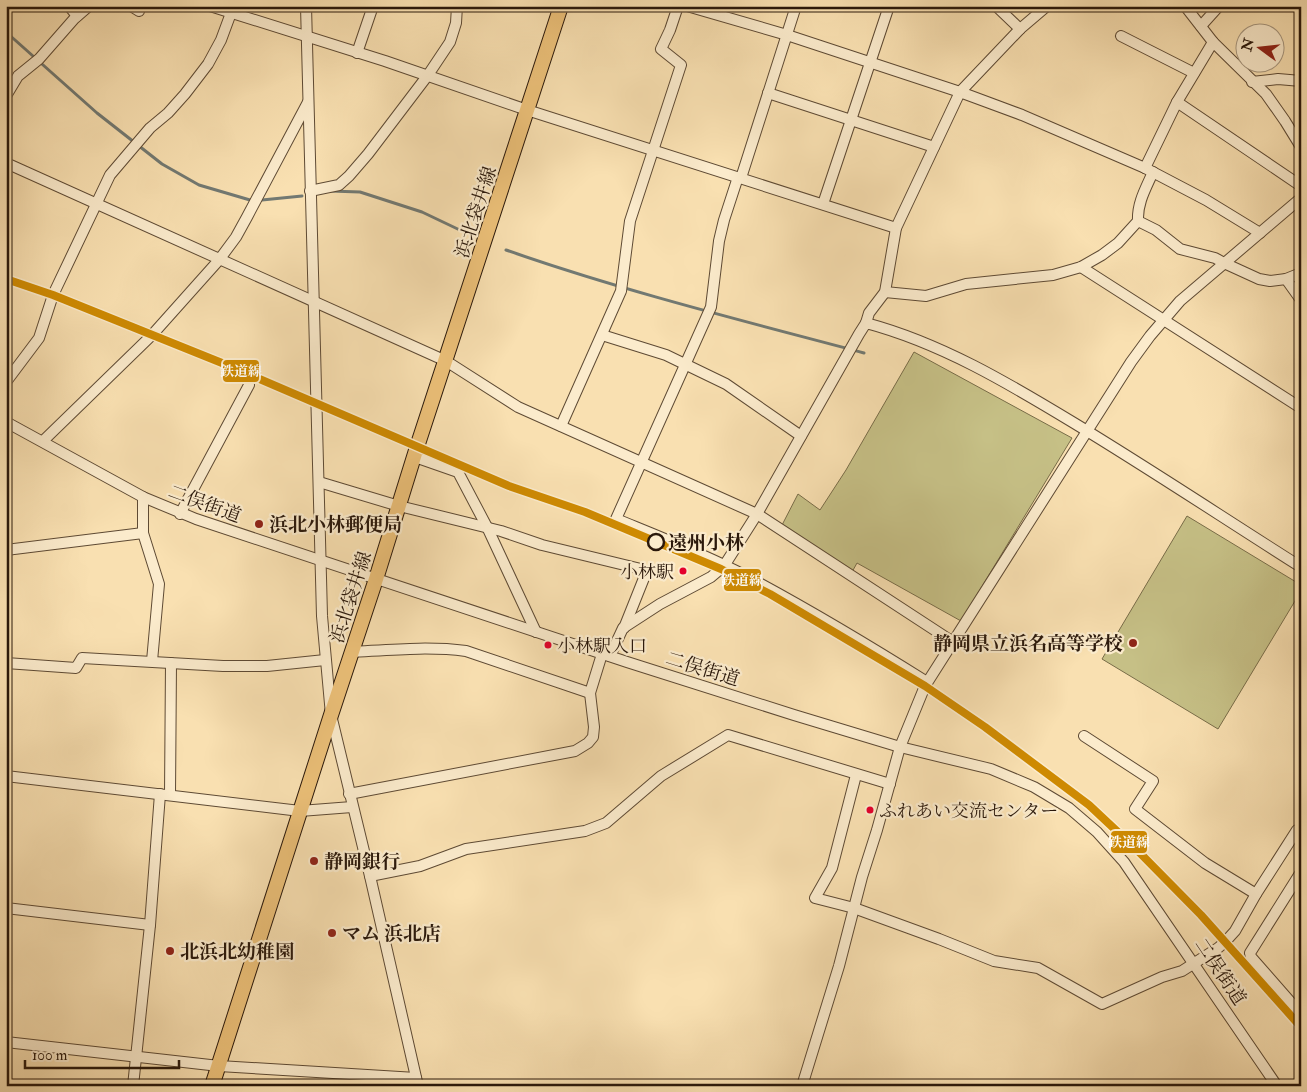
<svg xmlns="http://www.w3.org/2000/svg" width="1307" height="1092" viewBox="0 0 1307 1092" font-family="'IM FELL Double Pica','Noto Serif JP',serif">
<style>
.green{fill:#c6c086;stroke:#786c48}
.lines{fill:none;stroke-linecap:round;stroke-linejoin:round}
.stream{stroke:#727972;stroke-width:3}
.minor-casing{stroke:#5e4a34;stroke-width:12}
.major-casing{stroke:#2a180b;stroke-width:16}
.minor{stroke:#fbebcc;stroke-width:10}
.major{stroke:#ecc078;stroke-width:14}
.rail-1-casing{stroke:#fbebcc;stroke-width:11}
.rail-1{stroke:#ce8a02;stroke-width:8}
.poi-dot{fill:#8f2418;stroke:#fbebcc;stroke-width:2}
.stop-dot{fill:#fbebcc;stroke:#2a180b;stroke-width:2.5}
.bus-dot{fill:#e4002b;stroke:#fbebcc;stroke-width:2}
.labels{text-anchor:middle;stroke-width:4.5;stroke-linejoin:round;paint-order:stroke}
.bus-label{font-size:18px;fill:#2a180b;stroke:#fbebcc;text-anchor:start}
.street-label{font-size:19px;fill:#2a180b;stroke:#fbebcc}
.poi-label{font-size:19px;font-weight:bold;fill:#2a180b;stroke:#fbebcc;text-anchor:start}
.stop-label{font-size:19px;font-weight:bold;fill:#2a180b;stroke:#fbebcc;text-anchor:start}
.line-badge{stroke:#fbebcc;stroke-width:2}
.badge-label{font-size:14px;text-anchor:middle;font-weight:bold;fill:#fff}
</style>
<rect width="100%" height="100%" fill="#f9e0b1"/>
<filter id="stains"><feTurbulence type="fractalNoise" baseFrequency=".004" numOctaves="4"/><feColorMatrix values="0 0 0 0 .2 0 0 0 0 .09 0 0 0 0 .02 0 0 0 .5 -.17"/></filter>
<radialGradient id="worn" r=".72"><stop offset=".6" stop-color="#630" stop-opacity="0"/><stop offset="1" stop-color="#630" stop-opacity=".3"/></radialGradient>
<!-- green -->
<g class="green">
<path d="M914,352L1072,438L961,621L857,563L852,572L781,527L798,494L820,510L846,470Z"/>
<path d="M1187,516L1301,585V591L1218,729L1102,659Z"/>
</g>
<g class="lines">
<!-- stream -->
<g class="stream">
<path d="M6,32L97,113L162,164L199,185L250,200"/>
<path d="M330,191L360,192L422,212L464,232"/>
<path d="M262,200L302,196"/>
<path d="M506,250C623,291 744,321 864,353"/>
</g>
<defs>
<g id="minor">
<path d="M69,6L77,16"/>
<path d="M131,6L139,11L141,6"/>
<path d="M210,6L385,61L527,110L896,228"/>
<path d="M306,6L322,616L331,715L370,876L418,1086"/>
<path d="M687,6L787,35L960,92L1022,115L1145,168L1206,200L1260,233"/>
<path d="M996,6L1020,29"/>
<path d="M1185,6L1213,42L1266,94L1285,121L1301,147"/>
<path d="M1201,26L1219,6"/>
<path d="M1121,36L1194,73"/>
<path d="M357,53L373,6"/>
<path d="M1252,82L1278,79L1301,81"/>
<path d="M768,93L934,147"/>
<path d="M6,96L18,76L39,59L74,19L89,6"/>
<path d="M1177,102L1301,186"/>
<path d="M6,163L446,361L518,407L757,514L953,642"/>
<path d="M1145,168L1177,102L1213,42"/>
<path d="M738,177L724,220L719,241L711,307L616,519C660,537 704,554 746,576C808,609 868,645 927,682"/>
<path d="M741,178L796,6"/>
<path d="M310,191L339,185L349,176L368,154L428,75L450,42L456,23L457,6"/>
<path d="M823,204L889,6"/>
<path d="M1138,221L1156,230L1180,249L1215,258L1224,263L1259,279L1270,281L1286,279L1301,273"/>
<path d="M1081,267L1301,408"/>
<path d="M1286,279L1301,300"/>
<path d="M885,292L926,296L966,284L1053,275L1081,267L1102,255L1118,243L1138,221C1137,203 1146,188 1153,172"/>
<path d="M866,323L869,313L885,292L896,228L960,92L1020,29L1047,6"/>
<path d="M602,335L666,355L726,384L801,436"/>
<path d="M6,382L39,338L53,295L110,175L150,128L168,113L185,94L208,64L221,40L231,13"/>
<path d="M6,422L143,497L196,519L627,662L794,715L900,747L991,769L1034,787L1069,808L1097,832L1124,862L1277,1086"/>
<path d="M561,426L621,291L630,221L681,65L661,49L670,30L678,6"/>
<path d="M43,441L152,335L219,260L236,237L247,217L308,102"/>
<path d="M415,457L458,472L487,527L536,632"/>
<path d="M319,482L399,506L501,531L542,545L641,569L644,578L624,628"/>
<path d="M143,497V533L159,584L152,661"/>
<path d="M180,514L249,385"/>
<path d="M6,550L143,533"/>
<path d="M351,652C389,650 428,646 466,651L590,693"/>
<path d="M610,656L623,628L660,604L711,577L724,566L757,514L859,334L866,323C941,343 1008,383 1074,423C1150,469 1225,519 1301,567"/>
<path d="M6,663L76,668L82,658L223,666H267L325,660"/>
<path d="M1084,736L1153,781L1135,809L1205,863L1256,894"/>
<path d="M856,775L832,868L815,898L854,908L939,939L994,961L1038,968L1102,1004L1162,977L1182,971L1218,948L1225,942L1235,931L1256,894L1297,830L1301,828"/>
<path d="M6,776L300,811L352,807"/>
<path d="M349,794L575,751L588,743L593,737L594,727L590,693L602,654"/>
<path d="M170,795L171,663"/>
<path d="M1301,872L1250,953L1251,957L1301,1014"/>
<path d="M370,876L420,866L466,849L585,831L606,823L661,776L728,735L890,784"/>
<path d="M6,908L150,925"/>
<path d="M6,1042L219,1066L416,1078"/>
<path d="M133,1086L150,925L160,794"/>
<path d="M802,1086L839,966L862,877L877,830L900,747L925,686L1131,362L1150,336L1180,301L1301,198"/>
</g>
<path id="major" d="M212,1086L331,715L376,579L417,447L561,6"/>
</defs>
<!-- minor casing -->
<use href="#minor" class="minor-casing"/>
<!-- major casing -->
<use href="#major" class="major-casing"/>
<!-- minor -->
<use href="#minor" class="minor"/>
<!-- major -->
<use href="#major" class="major"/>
<defs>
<path id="rail-1" d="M6,279L53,295L227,365L509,486L585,512L721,569L770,594L925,686L985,727L1089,805L1137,850L1201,915L1301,1027"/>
</defs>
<!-- rail-1 casing -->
<use href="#rail-1" class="rail-1-casing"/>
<!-- rail-1 -->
<use href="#rail-1" class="rail-1"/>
</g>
<!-- markers -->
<g class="poi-dot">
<circle cx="259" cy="524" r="5"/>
<circle cx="1133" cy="643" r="5"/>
<circle cx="314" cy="861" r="5"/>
<circle cx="332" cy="933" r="5"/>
<circle cx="170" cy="951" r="5"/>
</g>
<circle class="stop-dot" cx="656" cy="542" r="8"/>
<g class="bus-dot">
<circle cx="683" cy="571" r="4.5"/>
<circle cx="548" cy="645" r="4.5"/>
<circle cx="870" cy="810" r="4.5"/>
</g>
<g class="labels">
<!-- bus labels -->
<g class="bus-label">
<text x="674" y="578" text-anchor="end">小林駅</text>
<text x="557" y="652">小林駅入口</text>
<text x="879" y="817">ふれあい交流センター</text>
</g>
<!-- street labels -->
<g class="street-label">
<text transform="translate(475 212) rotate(-72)" y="7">浜北袋井線</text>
<text transform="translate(205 503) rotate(20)" y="7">二俣街道</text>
<text transform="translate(350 597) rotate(-72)" y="7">浜北袋井線</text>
<text transform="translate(703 668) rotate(17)" y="7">二俣街道</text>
<text transform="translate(1221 971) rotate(56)" y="7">二俣街道</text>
</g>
<!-- poi labels -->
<g class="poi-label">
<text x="269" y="531">浜北小林郵便局</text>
<text x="1123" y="650" text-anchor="end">静岡県立浜名高等学校</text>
<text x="324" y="868">静岡銀行</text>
<text x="342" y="940">マム 浜北店</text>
<text x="180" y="958">北浜北幼稚園</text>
</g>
<!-- stop labels -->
<g class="stop-label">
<text x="668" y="549">遠州小林</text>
</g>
</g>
<g class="line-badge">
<rect x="222" y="359" width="38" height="24" rx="5" fill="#ce8a02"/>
<rect x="723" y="568" width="39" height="24" rx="5" fill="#ce8a02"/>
<rect x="1110" y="830" width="38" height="24" rx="5" fill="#ce8a02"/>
</g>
<g class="badge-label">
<text x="241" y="376">鉄道線</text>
<text x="742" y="585">鉄道線</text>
<text x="1129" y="847">鉄道線</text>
</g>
<!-- margin -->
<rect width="1307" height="1092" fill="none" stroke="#f9e0b1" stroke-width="25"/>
<rect x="8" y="8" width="1292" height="1077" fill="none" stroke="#2a180b" stroke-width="2.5"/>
<rect x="12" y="12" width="1282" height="1067" fill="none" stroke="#2a180b"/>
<!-- north arrow -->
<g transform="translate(1260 48) rotate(285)"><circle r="24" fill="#fbebcc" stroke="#a7977f"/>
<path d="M0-4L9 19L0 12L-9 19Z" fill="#8f2418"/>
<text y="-8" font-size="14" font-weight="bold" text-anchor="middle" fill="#2a180b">N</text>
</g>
<!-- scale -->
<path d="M25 1060v8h154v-8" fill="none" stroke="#2a180b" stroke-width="2.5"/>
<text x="32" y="1060" font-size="15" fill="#2a180b" stroke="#fbebcc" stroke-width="4" paint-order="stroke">100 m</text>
<rect width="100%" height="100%" filter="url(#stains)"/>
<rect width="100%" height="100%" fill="url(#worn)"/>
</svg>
